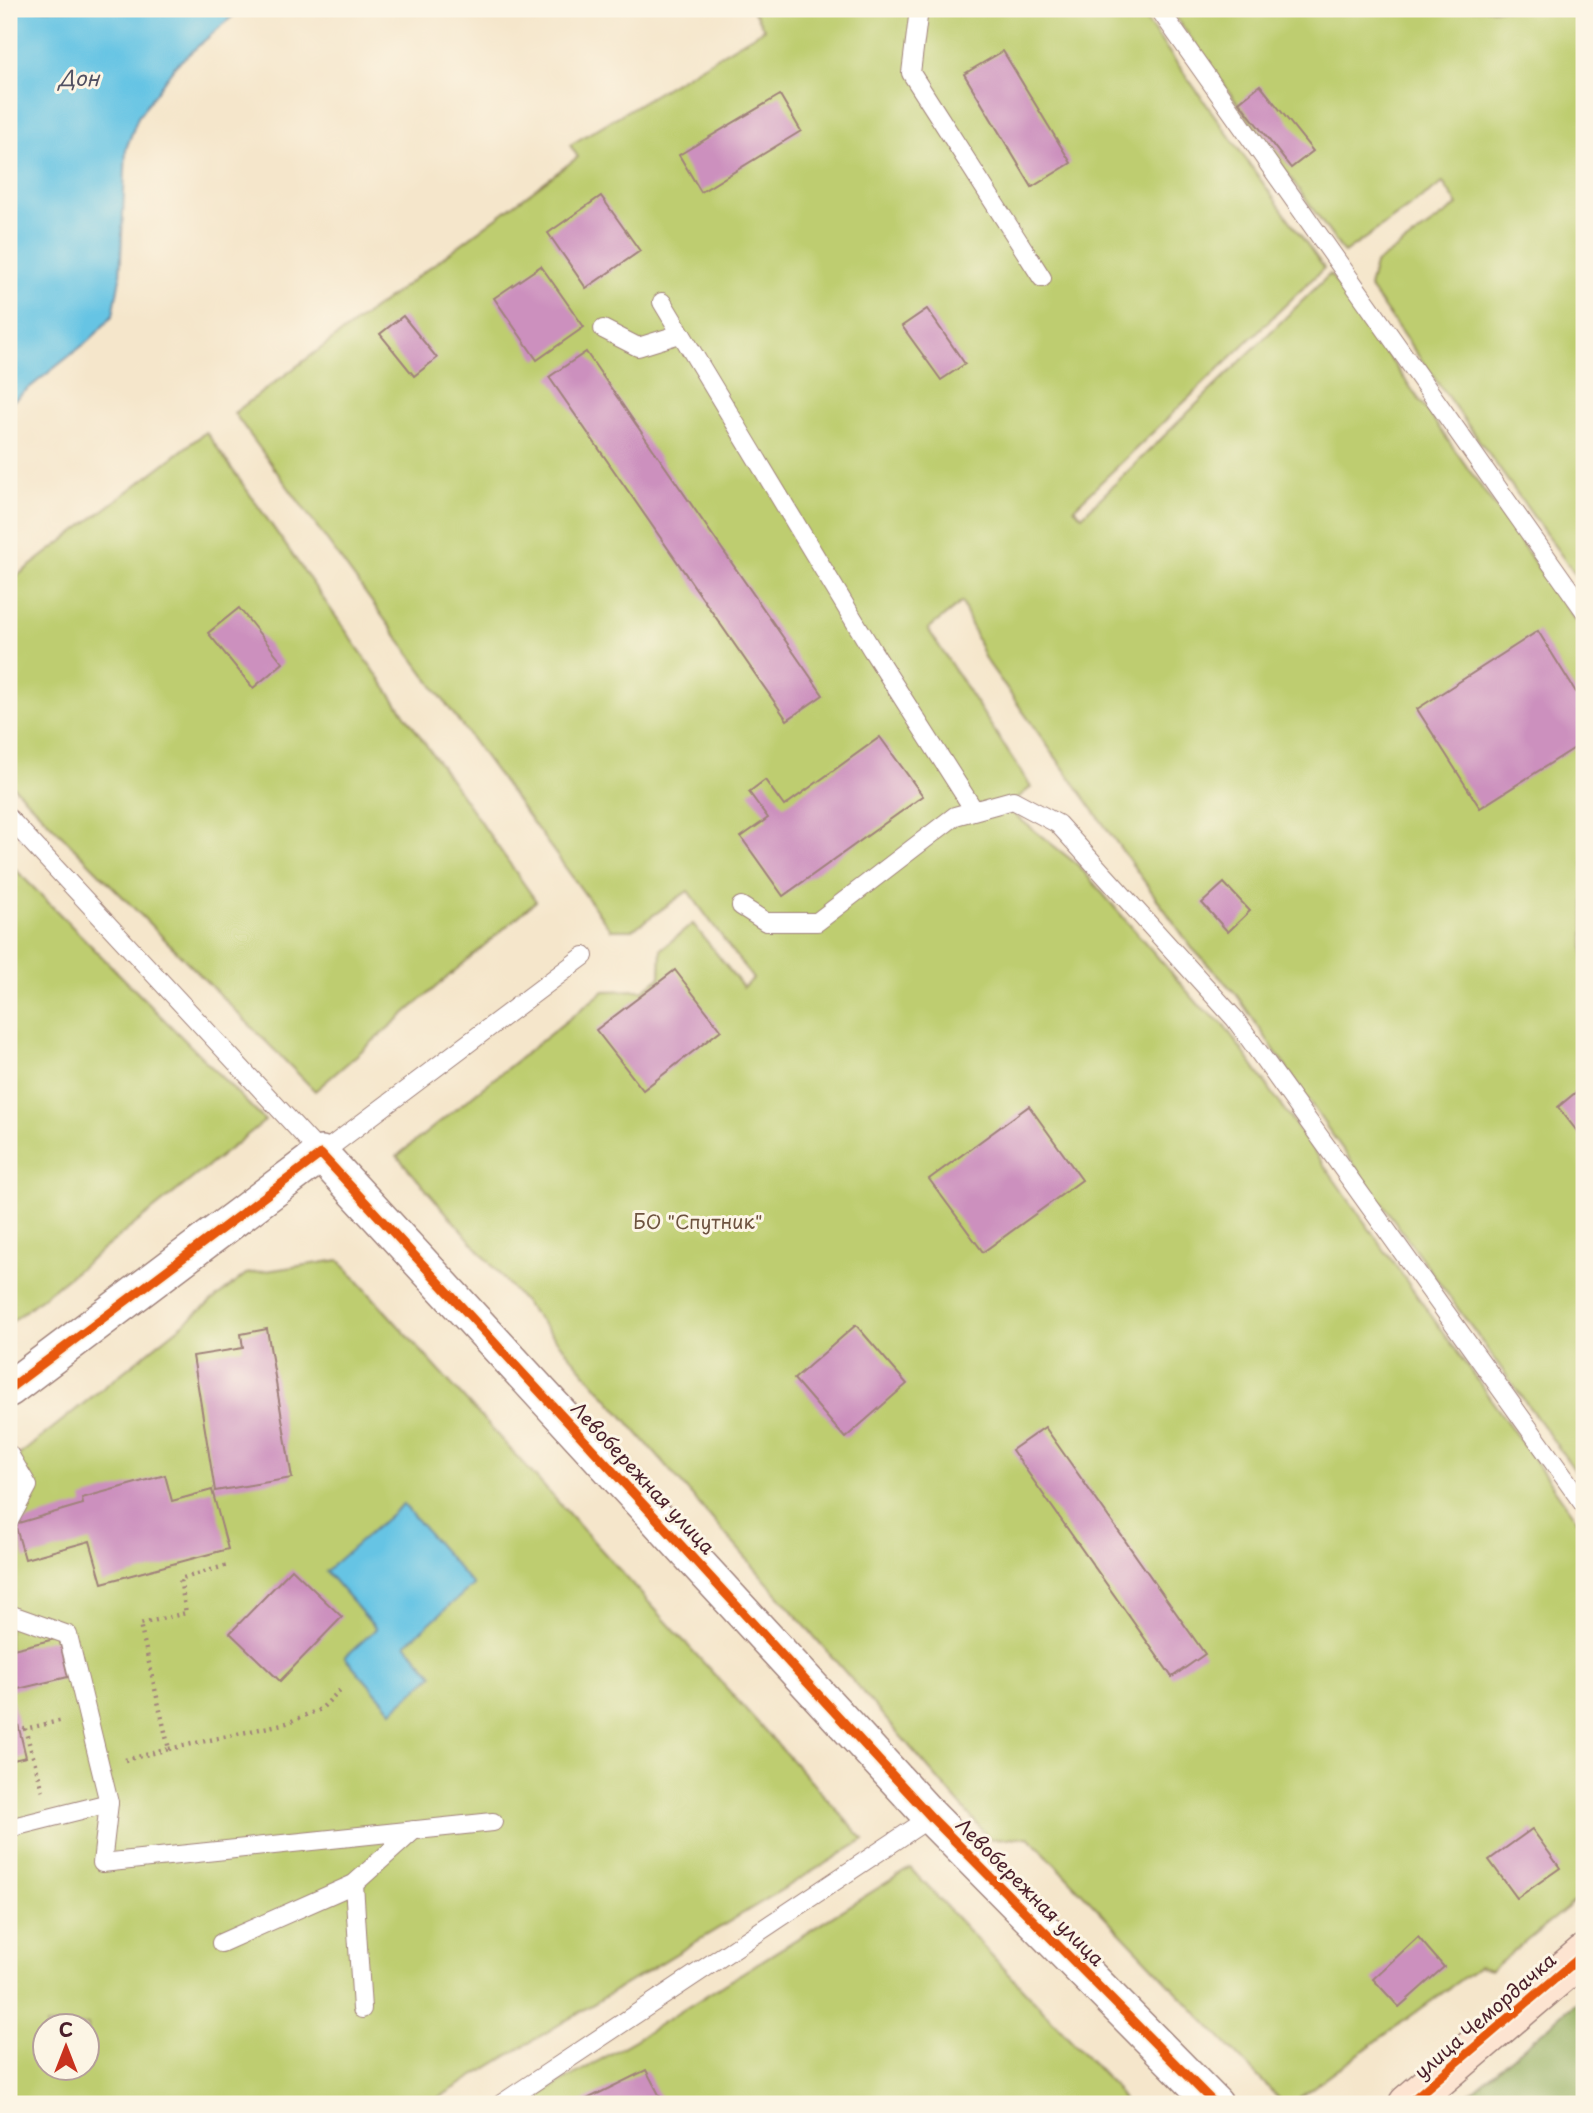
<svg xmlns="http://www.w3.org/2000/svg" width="1593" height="2113" viewBox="0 0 1593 2113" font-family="'Playpen Sans',sans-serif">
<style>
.green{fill:#becd6f;stroke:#84764d;stroke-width:2;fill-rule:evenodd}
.forest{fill:#96b062;stroke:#706846;stroke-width:2}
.water{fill:#66c4e4;stroke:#587288;stroke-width:2}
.building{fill:#cc90be}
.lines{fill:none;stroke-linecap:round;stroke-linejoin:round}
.service-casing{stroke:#a0827b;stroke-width:20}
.minor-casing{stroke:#a0827b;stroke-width:38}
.secondary-casing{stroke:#a0827b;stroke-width:41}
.path{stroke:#a0827b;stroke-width:4.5;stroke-dasharray:2 5;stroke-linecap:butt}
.service{stroke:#fff;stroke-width:18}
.minor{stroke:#fff;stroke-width:35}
.secondary{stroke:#fde4d1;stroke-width:38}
.cycleway-casing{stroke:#fcf5e5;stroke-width:13}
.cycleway{stroke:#e8590c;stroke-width:9}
.labels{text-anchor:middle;stroke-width:6;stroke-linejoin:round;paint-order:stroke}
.park-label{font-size:19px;fill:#6d533f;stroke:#fcf5e5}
.street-label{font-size:19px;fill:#4a1f2b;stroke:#fcf5e5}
.water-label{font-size:21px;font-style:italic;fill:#525162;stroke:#fcf5e5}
</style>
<rect width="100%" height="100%" fill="#fcf5e5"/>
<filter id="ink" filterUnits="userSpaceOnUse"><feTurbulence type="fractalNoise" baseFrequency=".0143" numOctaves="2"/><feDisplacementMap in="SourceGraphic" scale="14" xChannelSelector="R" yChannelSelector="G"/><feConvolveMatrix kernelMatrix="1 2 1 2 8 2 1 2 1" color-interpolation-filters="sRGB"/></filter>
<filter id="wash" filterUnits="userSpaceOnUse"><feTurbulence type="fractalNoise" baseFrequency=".00686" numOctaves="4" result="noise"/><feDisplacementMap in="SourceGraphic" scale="28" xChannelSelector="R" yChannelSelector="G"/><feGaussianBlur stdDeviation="1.57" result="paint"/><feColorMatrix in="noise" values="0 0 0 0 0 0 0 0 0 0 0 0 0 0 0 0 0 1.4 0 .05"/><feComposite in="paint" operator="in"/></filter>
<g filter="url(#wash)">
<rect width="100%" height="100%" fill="#f5e6cb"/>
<!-- green -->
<g class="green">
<path d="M752,9H1138L1324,268L1074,508L1082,516L1330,274L1584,632V1483L1326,1126L1236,994L1192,948L984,657L962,602L928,629L1031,787L1006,808L1078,865L1199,1005L1224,1025L1584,1530V1894L1491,1970L1478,1967L1290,2104H1284L1029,1837L990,1839L397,1156L604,991L644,990L660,977L661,949L693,924L743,987L753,979L688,891L632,930H611L234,413L578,157L570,145L764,29Z"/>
<path d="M1170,9H1584V587L1369,287L1375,264L1458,205L1443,183L1344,253Z"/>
<path d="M206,432L536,901L315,1091L9,782V582Z"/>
<path d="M9,863L265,1121L9,1324Z"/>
<path d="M339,1260L864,1840L428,2104H9V1463L246,1274ZM46,2025H88V2068H46Z"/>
<path d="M910,1868L1112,2084L1126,2104H523L635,2040Z"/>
</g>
<!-- forest -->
<path class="forest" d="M1584,1996V2104H1457Z"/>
<!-- water -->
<g class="water">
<path d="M9,9H241L175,66L138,117L126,149L120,278L113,315L92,338L9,404Z"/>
<path d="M403,1504L473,1585L406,1644L433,1675L392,1711L345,1657L376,1629L326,1571Z"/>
</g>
<g id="blocks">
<!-- building -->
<g class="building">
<path d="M1003,51L1071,163L1032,187L964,74Z"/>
<path d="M1260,85L1313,151L1291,168L1239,102Z"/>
<path d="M780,95L801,131L701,192L679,155Z"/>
<path d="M601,196L640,251L586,288L548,233Z"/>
<path d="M541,266L584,327L537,360L494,298Z"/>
<path d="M927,309L965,364L941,380L902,326Z"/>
<path d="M403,316L437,358L414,376L380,334Z"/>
<path d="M586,352L823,695L787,720L549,377Z"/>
<path d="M239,608L283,663L253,688L208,633Z"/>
<path d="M1538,631L1584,705V742L1480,808L1417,709Z"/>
<path d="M880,737L923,796L783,896L741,837L768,818L749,792L765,780L784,806Z"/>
<path d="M1224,883L1250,911L1228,932L1202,903Z"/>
<path d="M675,970L721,1030L643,1090L596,1030Z"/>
<path d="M1581,1088L1584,1092V1140L1558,1107Z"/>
<path d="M1029,1106L1082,1180L983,1252L929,1179Z"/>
<path d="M856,1325L907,1384L845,1438L794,1379Z"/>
<path d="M267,1329L292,1478L215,1491L193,1356L243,1348L241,1334Z"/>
<path d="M1045,1427L1205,1654L1172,1677L1012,1450Z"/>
<path d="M165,1475L172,1501L212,1490L228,1549L102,1583L90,1541L25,1559L15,1524L83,1504L82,1498Z"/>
<path d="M292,1569L342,1617L280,1681L230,1633Z"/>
<path d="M59,1638L68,1677L10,1691L26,1757L9,1761V1650Z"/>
<path d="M1532,1829L1560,1868L1517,1898L1489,1860Z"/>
<path d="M1418,1937L1444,1967L1399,2007L1373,1979Z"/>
<path d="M646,2070L664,2104H577Z"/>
</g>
</g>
</g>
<g filter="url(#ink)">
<use href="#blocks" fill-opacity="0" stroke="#a0827b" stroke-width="2"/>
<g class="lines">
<defs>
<g id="service">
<path d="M919,9L911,73L1042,278"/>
<path d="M1159,9L1584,610"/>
<path d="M662,302L872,650L974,810"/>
<path d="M603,329L638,347L680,334"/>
<path d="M9,818L321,1154L584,956"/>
<path d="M741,906L766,922H817L955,816L1013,800L1058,824L1235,1019L1584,1505"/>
<path d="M9,1454L28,1486L9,1521"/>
<path d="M9,1614L68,1635L109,1803L102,1863L493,1822"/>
<path d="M9,1828L109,1803"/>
<path d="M354,1884L362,2009"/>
<path d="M221,1943L354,1884L414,1830"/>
<path d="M501,2104L931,1817"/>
</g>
<path id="minor" d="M9,1389L321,1154L931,1817L1215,2104"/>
<path id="secondary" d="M1408,2104L1584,1954"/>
</defs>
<!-- service casing -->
<use href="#service" class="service-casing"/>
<!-- minor casing -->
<use href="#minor" class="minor-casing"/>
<!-- secondary casing -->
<use href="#secondary" class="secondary-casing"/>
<!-- path -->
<g class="path">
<path d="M169,1749L287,1723L321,1709L341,1689"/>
<path d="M125,1760L169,1749L140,1624L186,1613L180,1579L228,1565"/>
<path d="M43,1791L25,1729L63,1720"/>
</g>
<!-- service -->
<use href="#service" class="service"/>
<!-- minor -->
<use href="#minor" class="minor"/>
<!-- secondary -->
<use href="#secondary" class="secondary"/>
<defs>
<g id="cycleway">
<path d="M9,1389L321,1154L931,1817L1215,2104"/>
<path d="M1408,2104L1584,1954"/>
</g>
</defs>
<!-- cycleway casing -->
<use href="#cycleway" class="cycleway-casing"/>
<!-- cycleway -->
<use href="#cycleway" class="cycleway"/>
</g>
</g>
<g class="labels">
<!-- park labels -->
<g class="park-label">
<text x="698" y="1229">БО "Спутник"</text>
</g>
<!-- street labels -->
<g class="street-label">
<text transform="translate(643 1478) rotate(47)" y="7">Левобережная улица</text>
<text transform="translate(1030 1892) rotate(45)" y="7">Левобережная улица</text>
<text transform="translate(1485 2016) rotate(-41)" y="7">улица Чемордачка</text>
</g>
<!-- water labels -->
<g class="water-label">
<text x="79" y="86">Дон</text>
</g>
</g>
<!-- margin -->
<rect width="1593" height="2113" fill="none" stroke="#fcf5e5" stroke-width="35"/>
<!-- north arrow -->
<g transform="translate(66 2047)"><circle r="33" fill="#fcf5e5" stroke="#b59f9b" stroke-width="2"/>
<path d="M0-5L12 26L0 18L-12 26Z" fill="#c8321e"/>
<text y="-10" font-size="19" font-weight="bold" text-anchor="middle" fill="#4a1f2b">С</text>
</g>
</svg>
